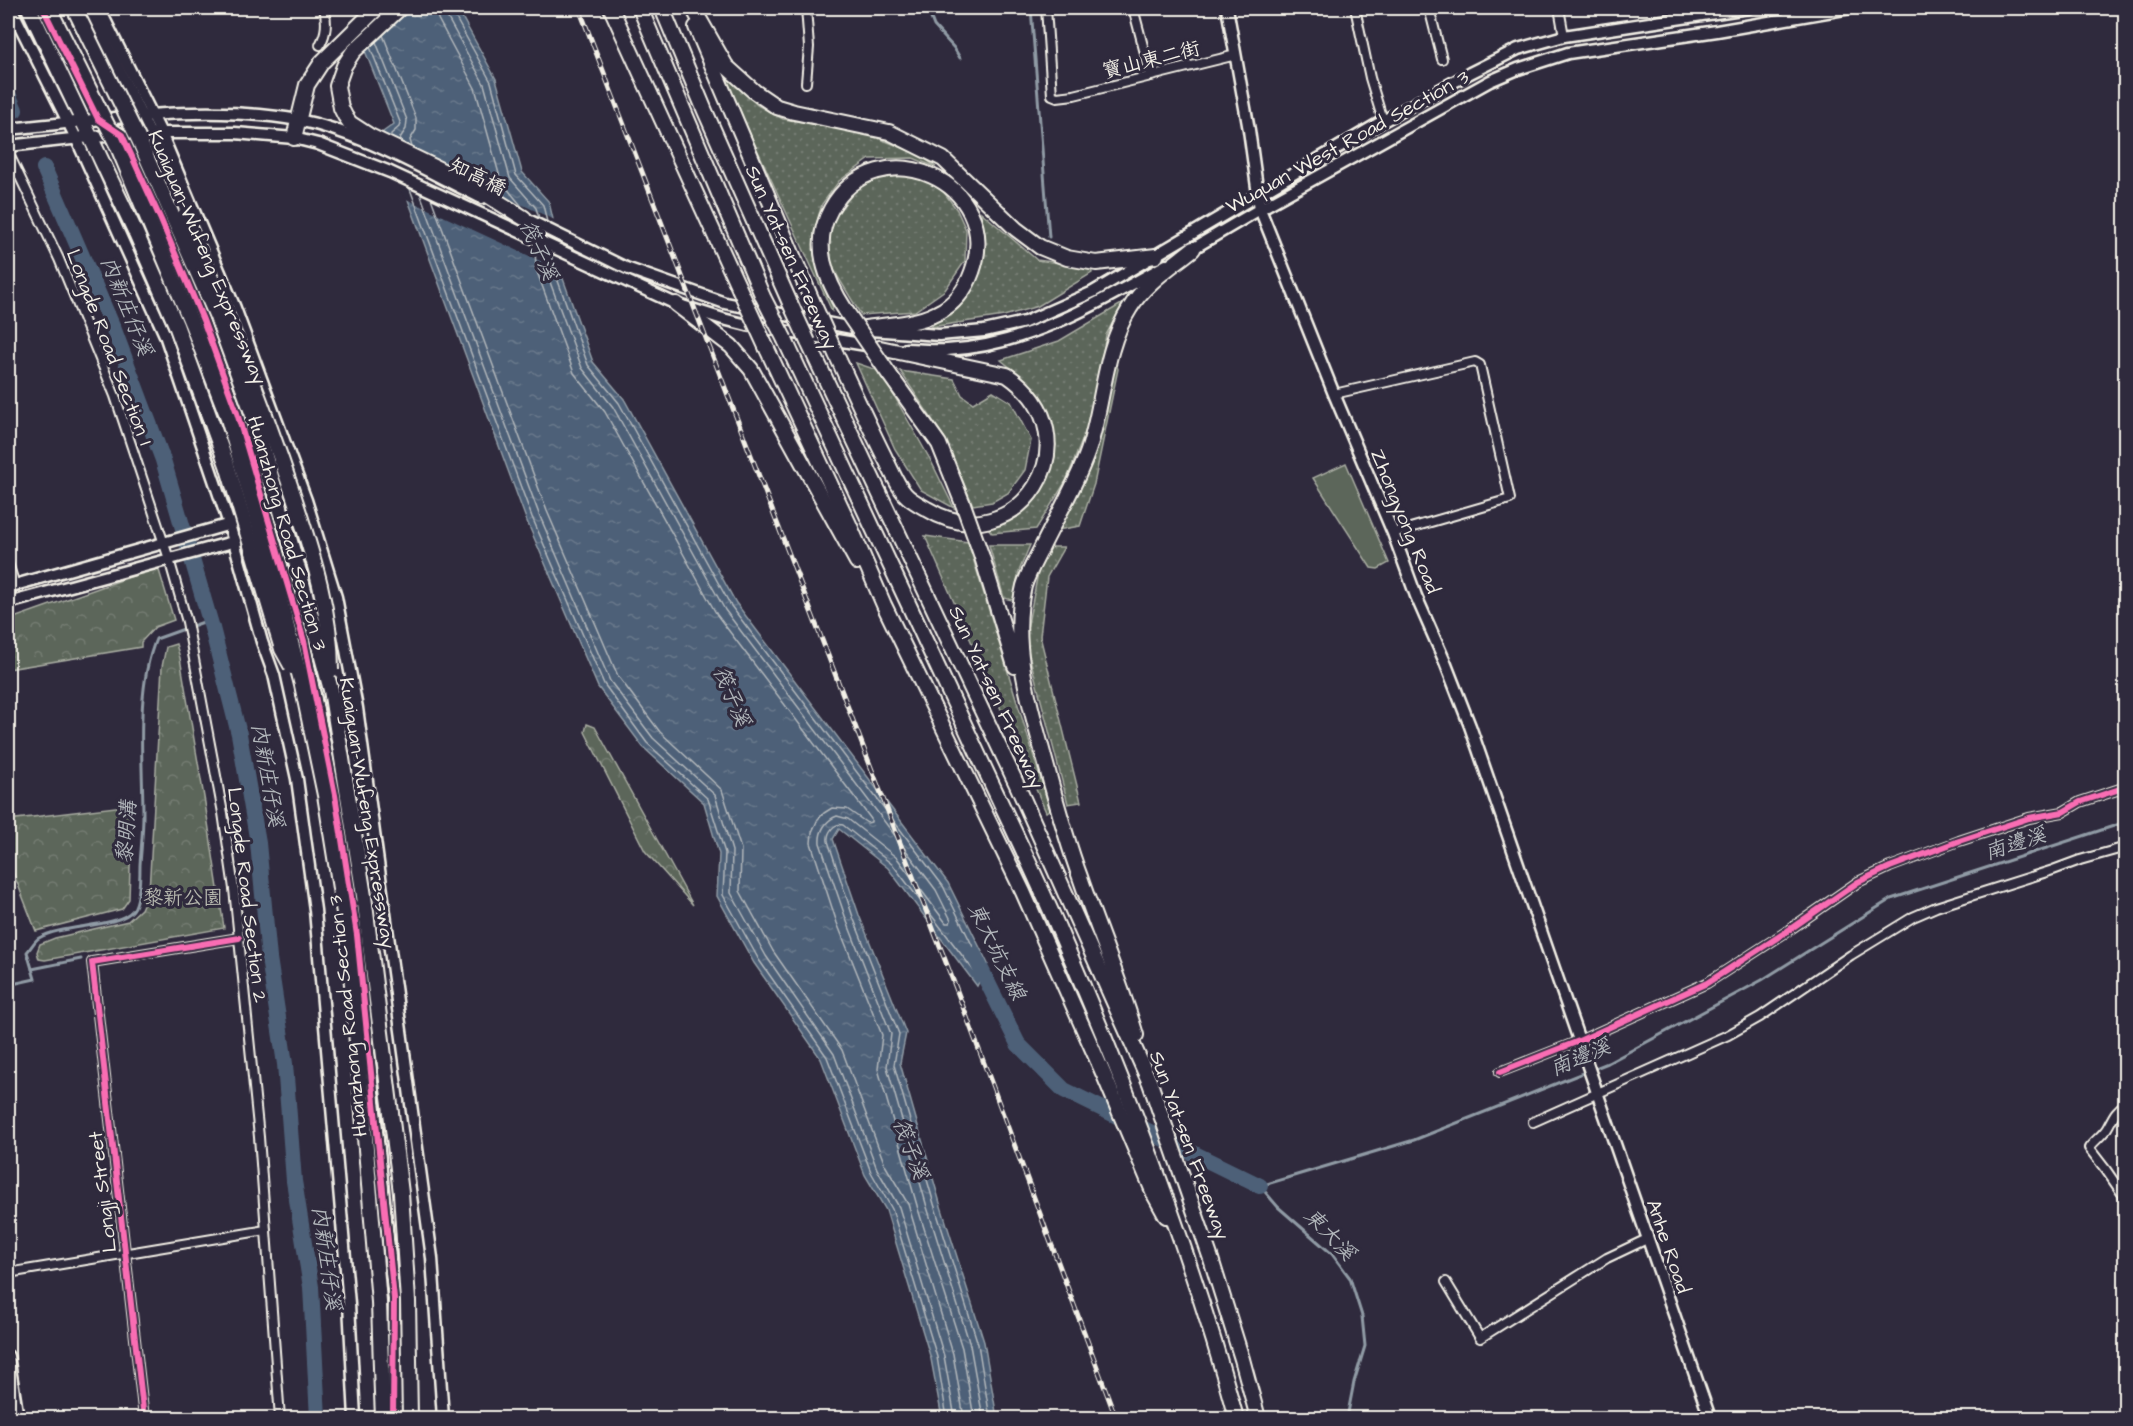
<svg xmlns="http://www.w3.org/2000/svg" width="2133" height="1426" viewBox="0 0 2133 1426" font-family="'Architects Daughter','LXGW WenKai TC',sans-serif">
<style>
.grass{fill:url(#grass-dots);stroke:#a8aca1;stroke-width:1.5}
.forest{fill:url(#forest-crowns);stroke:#a8aca1;stroke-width:1.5}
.pitch{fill:#5c665a;stroke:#a8aca1;stroke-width:1.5}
.water{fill:url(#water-ripples);stroke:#909ba5;stroke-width:1.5}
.pier{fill:#2f2a3d}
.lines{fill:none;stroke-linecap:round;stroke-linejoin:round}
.shore{stroke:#b2b7bb;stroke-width:1.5}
.stream{stroke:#909ba5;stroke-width:3}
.river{stroke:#4e6178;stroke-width:16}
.street-casing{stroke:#f4f1e8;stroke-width:12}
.secondary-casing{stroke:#f4f1e8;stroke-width:15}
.highway-casing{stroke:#f4f1e8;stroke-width:18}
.street{stroke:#2f2a3d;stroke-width:8}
.secondary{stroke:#2f2a3d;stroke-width:10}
.highway{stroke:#2f2a3d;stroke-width:14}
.rail-casing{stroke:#f4f1e8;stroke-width:5}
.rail{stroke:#2f2a3d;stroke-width:3;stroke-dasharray:9;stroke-linecap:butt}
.highway-bridge-casing{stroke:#f4f1e8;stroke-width:18;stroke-linecap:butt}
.highway-bridge{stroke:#2f2a3d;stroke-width:14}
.cycleway-casing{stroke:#2f2a3d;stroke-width:10}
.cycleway{stroke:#f96db3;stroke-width:6}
.labels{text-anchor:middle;stroke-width:6;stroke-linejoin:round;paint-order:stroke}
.street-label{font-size:20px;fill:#f4f1e8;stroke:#2f2a3d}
.park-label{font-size:20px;fill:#b7b9af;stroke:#2f2a3d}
.water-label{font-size:21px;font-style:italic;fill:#b2b7bb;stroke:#2f2a3d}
</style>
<defs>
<pattern id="grass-dots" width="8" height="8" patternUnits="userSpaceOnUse" patternTransform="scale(1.5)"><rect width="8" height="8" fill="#5c665a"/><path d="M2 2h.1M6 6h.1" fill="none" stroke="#747c72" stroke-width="1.8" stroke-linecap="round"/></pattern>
<pattern id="forest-crowns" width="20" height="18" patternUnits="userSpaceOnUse" patternTransform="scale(1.5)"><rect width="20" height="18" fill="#5c665a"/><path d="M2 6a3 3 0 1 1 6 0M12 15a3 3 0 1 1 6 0" fill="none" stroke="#747c72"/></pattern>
<pattern id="water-ripples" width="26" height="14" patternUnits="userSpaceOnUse" patternTransform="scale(1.5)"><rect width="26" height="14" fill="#4e6178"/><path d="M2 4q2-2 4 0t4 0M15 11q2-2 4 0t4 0" fill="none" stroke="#68788b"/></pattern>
</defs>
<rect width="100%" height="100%" fill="#2f2a3d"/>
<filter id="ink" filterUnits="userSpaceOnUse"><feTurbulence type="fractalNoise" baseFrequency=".0167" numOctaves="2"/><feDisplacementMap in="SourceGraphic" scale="12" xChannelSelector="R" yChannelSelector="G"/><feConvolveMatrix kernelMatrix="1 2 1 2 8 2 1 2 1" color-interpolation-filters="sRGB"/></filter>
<g filter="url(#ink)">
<!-- grass -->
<g class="grass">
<path d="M719,67L757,105L783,119L861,131L920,155L936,167L913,158L870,159L839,181L822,204L814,232V255L833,308L832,311Z"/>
<path d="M913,172L943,191L957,210L966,230L965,261L945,290L915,311L861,315L832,267L827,243L835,216L854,192L878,175Z"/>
<path d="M981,212L1037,260L1090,267L1092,273L1038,306L1004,316L930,327L962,301L983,254Z"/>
<path d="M1123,303L1106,335L1091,418L1066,481L1036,529L992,533L988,528L1034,501L1056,445L1044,406L1028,382L1001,360L1059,341Z"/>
<path d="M856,363L880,371L931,461L954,508L921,490L895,449Z"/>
<path d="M1116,363L1118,369L1094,484L1080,526L1057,530L1095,450Z"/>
<path d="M900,371L954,379L962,395L973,403L993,391L1011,402L1031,440L1025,470L1008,493L992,502L973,505L944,437Z"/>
<path d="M925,536L968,542L1050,809L1046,812Z"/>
<path d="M989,545H1030L1019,571L1013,600L1004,598Z"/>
<path d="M1047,547H1064L1047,577L1040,636L1081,802L1068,804L1025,639L1041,558Z"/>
</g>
<!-- forest -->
<g class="forest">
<path d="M158,567L174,620L155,627L141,642V647L8,669V620Z"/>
<path d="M176,644L180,658L205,803L224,928L45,960L39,959L37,952L40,944L55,938L128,921L141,909L149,891L162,667L166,647Z"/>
<path d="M587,724L595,727L693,905L645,851L585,732Z"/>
<path d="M132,805L129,899L122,909L36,931L8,859V820Z"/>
</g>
<!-- pitch -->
<path class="pitch" d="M1346,463L1389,563L1378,569L1371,568L1313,478Z"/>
<!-- water -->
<path class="water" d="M348,8H457L496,79L522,172L549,202L558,241L557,262L593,362L624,399L736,603L948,883L988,964L977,986L888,868L839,829L833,839L859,915L906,1033L900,1063L940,1203L984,1342L997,1418H942L931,1359L886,1210L865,1175L821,1059L754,963L717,896L719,854L704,803L643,747L598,687L526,519L383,132L394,124Z"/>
<!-- pier -->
<g class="pier">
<path d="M353,8H411L363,54L347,13Z"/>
<path d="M382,139L557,221L561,241L560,262L564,272L404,198Z"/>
</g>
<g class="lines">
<!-- shore -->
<g class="shore">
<path d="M436,8L438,19L475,88L501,181L524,209"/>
<path d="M445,8L446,15L484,84L510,178L536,208L539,218"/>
<path d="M453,8V13L491,82L516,175L543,205L547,222"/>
<path d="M383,35L416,118V130L410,140L412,147"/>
<path d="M376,42L407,120L406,129L400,138L401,142"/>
<path d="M370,47L400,122L399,127L391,134V137"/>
<path d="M410,189L532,517L604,684L647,743L708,799L725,853L723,895L759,960L827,1057L871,1172L892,1209L937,1357L947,1418"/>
<path d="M420,193L539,514L610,681L653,738L715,795L732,851L731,893L766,956L834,1054L877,1169L899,1207L944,1356L955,1418"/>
<path d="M431,198L547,511L618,676L660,732L722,790L741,849L740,891L773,951L842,1050L885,1165L908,1204L953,1354L964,1418"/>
<path d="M535,247L536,269L574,373L605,412L717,615L871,819V822L867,823L847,809L832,808L824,813L818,819L812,832L811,843L837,923L882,1035L878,1069L918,1209L962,1348L974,1418"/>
<path d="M544,251V266L582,368L613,407L725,610L936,890L951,920L950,923H946L897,858L848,819L837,816C826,820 819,831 820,843L846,919L891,1034L887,1067L927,1207L970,1345L983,1418"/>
<path d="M552,254V264L588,365L619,403L731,606L943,886L981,963L978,971H974L893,865L843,825C834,822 827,833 828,841L853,917L899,1034L894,1065L934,1204L978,1344L990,1418"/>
</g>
<!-- stream -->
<g class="stream">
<path d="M927,8L934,26L954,48L960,58"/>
<path d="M1031,8L1049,237"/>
<path d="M32,969L81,959"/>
<path d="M8,985L35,979L27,952C31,948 34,941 39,938C62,924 119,928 133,910C140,902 140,876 140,865C141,849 143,832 143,815C143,762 135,689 156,639L209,620"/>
<path d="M1347,1418L1354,1382L1365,1346L1362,1316L1350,1278L1332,1254L1278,1207L1260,1186L1414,1140L1608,1063L1762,980L1891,899L2126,822"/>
</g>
<!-- river -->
<g class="river">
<path d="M8,94L15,110"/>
<path d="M44,168L114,330L163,460L212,628L239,734L258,843L269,958L285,1064L294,1181L311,1287L318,1418"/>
<path d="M974,955L1018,1044L1064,1090L1260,1186"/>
</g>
<defs>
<g id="street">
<path d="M806,8L809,47L806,83"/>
<path d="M1046,8L1052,95L1057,97L1074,95L1236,55"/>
<path d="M1133,8L1151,76"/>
<path d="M1355,8L1370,78L1383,121"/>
<path d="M1429,8L1442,59"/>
<path d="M1559,8L1564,36"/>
<path d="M1787,8L1789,18"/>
<path d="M320,45C327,32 327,22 324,8"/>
<path d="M8,152L59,259L115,396L169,559L187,622L223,813L234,889L259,1137L280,1418"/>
<path d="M1334,394L1475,362L1480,365L1510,499L1393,533"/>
<path d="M8,563L15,585"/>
<path d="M1500,1072L1579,1041L1707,983L1786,932L1858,882L1890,867L1959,841L2029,818L2063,812L2080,802L2126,787"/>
<path d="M2126,1104C2114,1111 2113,1118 2107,1128C2102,1136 2094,1141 2089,1148L2106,1170L2126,1199"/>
<path d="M1533,1122L1728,1035L1760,1017L1851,955L1913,917L1936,907L2053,870L2080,860L2126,847"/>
<path d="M8,1273L266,1230"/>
<path d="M1446,1282L1480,1338L1607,1258L1647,1239"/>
<path d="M144,1418L92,962L239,938"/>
</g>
<g id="secondary">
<path d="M11,8L77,140L165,335L229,524L262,642L274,675L297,779L315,910L349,1304L355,1418"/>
<path d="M99,8L161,133L235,308L306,500L336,597L357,708L432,1258L443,1418"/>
<path d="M1227,8L1249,130L1260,209L1334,394L1393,533L1416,596L1445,662L1470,726L1710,1418"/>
<path d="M8,129C103,120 202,103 298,120C361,132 424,170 482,198"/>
<path d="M117,132L122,135L161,220L203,320L237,413L304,641L335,795L357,935L394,1299L393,1418"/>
<path d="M8,146L90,137L161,133H235L294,138L318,144L390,172L676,304L723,319L747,325L872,346"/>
<path d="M518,215L626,268L725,303L857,329L939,335L984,331L1025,322L1093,292L1383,121L1470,73L1518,49L1564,36L1748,8"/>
<path d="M1187,252L1260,209L1490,81L1518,69L1568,53L1717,31L1850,8"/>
<path d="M906,349C919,349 934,351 947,350C1028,346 1098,303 1166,265"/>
<path d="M8,587L234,523"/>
<path d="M8,603L240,540"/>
<path d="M401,1328L403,1418"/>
<path d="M8,1356L18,1418"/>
</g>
<g id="highway">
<path d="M29,8L136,233"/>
<path d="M87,8L148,134L184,216"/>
<path d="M400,8L353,52L344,66L337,86L341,108L345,116L350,123L370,136L468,183L524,218"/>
<path d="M611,8L739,288"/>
<path d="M640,8L763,297"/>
<path d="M662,8L705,111L790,303"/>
<path d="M693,8L726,66L755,92L777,107L794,112L889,132L943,159L1016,229L1040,247L1067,258L1096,263L1156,256"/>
<path d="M696,27L813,303"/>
<path d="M294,138L307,85L322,62L377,8"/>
<path d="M676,304L731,346L751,369L857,562"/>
<path d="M846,311C826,280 811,245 831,209C877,126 1005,182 972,272C966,289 954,305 937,313C914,325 883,325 857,329"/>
<path d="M785,340C849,477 913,613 976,750C1004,811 1034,871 1060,932C1129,1091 1191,1252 1236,1418"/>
<path d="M808,342L1017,785L1150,1083L1211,1259L1242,1359L1258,1418"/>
<path d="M767,349L849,524L884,605L1023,892L1104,1075L1155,1196L1166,1216"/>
<path d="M836,354C852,389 868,424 885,458C891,469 896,484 905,494C910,500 920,505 927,509C1016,564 1100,438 1007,375L880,348"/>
<path d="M889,374L939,444L963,504"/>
<path d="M982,557L1015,666"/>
<path d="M1136,1035C1120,981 1098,930 1080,877C1064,834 1053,790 1041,746C1027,695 1011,639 1024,586C1028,573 1035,561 1041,549C1057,516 1076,485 1088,451C1104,404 1103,350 1130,308C1145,283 1171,267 1193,249"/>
<path d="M381,1368L383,1418"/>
</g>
</defs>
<!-- street casing -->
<use href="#street" class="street-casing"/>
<!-- secondary casing -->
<use href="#secondary" class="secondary-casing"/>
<!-- highway casing -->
<use href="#highway" class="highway-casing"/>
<!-- street -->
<use href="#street" class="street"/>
<!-- secondary -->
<use href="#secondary" class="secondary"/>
<!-- highway -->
<use href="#highway" class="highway"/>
<defs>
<path id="rail" d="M579,8L962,1004L1116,1418"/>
</defs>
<!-- rail casing -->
<use href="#rail" class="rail-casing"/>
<!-- rail -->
<use href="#rail" class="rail"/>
<defs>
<g id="highway-bridge">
<path d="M49,8L118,147L192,324L227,415L274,577L302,685L325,795L348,938L379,1302L381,1368"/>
<path d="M74,8L139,140L217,317L252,412L299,572L331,690L364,896L401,1193L408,1301L410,1418"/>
<path d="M184,216C225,308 262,401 294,497C312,553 331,610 331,670"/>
<path d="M136,233L176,325L227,465L282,649L292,667"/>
<path d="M739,288L767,349"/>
<path d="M763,297L785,340"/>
<path d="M790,303L808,342"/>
<path d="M813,303L836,354"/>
<path d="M846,311L889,374"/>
<path d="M963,504L982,557"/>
</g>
</defs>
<!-- highway-bridge casing -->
<use href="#highway-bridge" class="highway-bridge-casing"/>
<!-- highway-bridge -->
<use href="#highway-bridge" class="highway-bridge"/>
<defs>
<g id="cycleway">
<path d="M43,8L98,119L122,135L161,220L203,320L237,413L304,641L335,795L357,935L394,1299L393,1418"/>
<path d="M1500,1072L1579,1041L1707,983L1786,932L1858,882L1890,867L1959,841L2029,818L2063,812L2080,802L2126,787"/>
<path d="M144,1418L92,962L239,938"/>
</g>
</defs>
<!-- cycleway casing -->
<use href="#cycleway" class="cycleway-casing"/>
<!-- cycleway -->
<use href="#cycleway" class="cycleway"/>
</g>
</g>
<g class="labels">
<!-- street labels -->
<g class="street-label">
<text transform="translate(1151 59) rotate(-14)" y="7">寶山東二街</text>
<text transform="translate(1347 141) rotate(-29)" y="7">Wuquan West Road Section 3</text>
<text transform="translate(478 176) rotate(26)" y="7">知高橋</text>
<text transform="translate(208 257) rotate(67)" y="7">Kuaiguan-Wufeng Expressway</text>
<text transform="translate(792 257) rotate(66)" y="7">Sun Yat-sen Freeway</text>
<text transform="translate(110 347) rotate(69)" y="7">Longde Road Section 1</text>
<text transform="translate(1406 521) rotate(68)" y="7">Zhongyong Road</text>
<text transform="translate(288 533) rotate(74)" y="7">Huanzhong Road Section 3</text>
<text transform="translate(997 697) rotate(65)" y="7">Sun Yat-sen Freeway</text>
<text transform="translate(368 813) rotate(81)" y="7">Kuaiguan-Wufeng Expressway</text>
<text transform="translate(248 895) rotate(83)" y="7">Longde Road Section 2</text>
<text transform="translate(347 1016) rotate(-96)" y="7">Huanzhong Road Section 3</text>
<text transform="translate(1190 1145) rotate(70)" y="7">Sun Yat-sen Freeway</text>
<text transform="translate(102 1192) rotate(-97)" y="7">Longji Street</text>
<text transform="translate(1669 1246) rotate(71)" y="7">Anhe Road</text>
</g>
<!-- park labels -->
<g class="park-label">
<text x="183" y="904">黎新公園</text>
</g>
<!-- water labels -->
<g class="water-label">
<text transform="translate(539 250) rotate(66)" y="7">筏子溪</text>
<text transform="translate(127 306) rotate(68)" y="7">內新庄仔溪</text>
<text transform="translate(732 696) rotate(67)" y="7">筏子溪</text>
<text transform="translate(268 775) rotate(80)" y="7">內新庄仔溪</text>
<text transform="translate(126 832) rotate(-86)" y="7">黎明溝</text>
<text transform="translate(2015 843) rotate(-18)" y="7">南邊溪</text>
<text transform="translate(997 951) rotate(64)" y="7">東大坑支線</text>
<text transform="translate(1580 1057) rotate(-23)" y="7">南邊溪</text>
<text transform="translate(911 1149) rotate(69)" y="7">筏子溪</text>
<text transform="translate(1330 1234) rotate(46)" y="7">東大溪</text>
<text transform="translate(327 1258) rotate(82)" y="7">內新庄仔溪</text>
</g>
</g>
<!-- margin -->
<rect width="2133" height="1426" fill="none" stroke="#2f2a3d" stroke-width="30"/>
<rect x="15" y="15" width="2103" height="1396" fill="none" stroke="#f4f1e8" stroke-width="2" filter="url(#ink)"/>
</svg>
